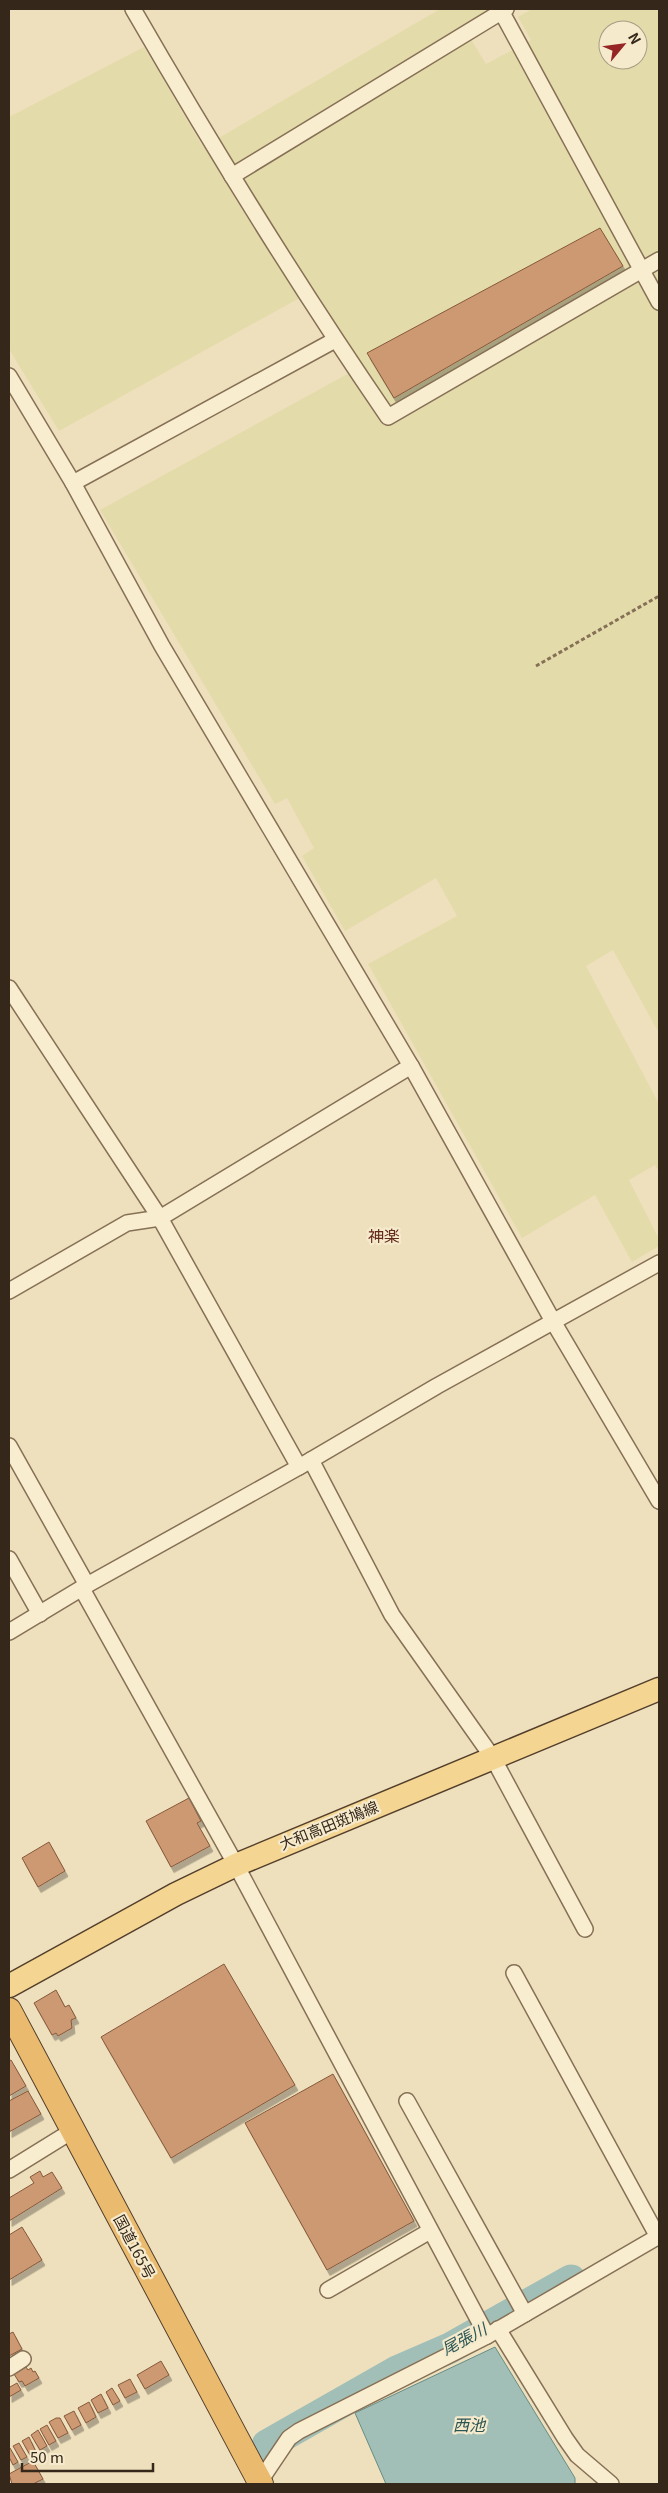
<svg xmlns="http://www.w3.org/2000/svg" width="668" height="2493" viewBox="0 0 668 2493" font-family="Georgia,'Noto Sans JP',serif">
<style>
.farmland{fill:#e4dbaa;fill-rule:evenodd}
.water{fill:#a1bfb7;stroke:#688d84}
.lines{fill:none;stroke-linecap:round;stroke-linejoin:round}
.river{stroke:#a1bfb7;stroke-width:31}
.building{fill:#cd9972;stroke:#86593b;filter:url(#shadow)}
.minor-casing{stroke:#867056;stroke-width:18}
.primary-casing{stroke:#533e2b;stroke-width:25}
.trunk-casing{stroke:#533e2b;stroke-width:26}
.path{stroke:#867056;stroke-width:3;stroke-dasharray:4 2.5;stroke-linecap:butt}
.minor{stroke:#f9edd0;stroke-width:15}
.primary{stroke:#f4d692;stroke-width:22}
.trunk{stroke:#eabb6e;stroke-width:24}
.labels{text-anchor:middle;stroke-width:4.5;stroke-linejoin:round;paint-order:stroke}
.street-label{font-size:15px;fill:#35281b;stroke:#f6eacc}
.neighbourhood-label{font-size:16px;fill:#622a1a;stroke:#f6eacc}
.water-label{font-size:16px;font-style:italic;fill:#2a5553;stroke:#f6eacc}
</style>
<defs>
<filter id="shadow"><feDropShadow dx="3" dy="5.5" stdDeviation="0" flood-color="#0004"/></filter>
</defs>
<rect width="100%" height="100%" fill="#eee0bd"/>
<!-- farmland -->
<path class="farmland" d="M440,9H484L487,13L463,26L486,64L531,40L518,17L532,9H659V1033L613,950L586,966L659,1104V1172L655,1165L629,1180L659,1239V1246L632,1262L595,1195L522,1238L368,964L457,916L436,878L345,931L302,856L314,848L287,798L275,804L100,510L362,366L314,290L59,431L9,349V117L144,47L203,147ZM608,30H638V60H608Z"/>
<!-- water -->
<path class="water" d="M495,2347L575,2478V2484H386L355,2413Z"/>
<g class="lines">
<!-- river -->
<path class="river" d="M267,2445L397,2371L450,2348L571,2280"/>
</g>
<!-- building -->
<g class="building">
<path d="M600,228L623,266L394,398L367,353Z"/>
<path d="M189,1798L201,1821L197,1823L210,1846L171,1867L146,1821Z"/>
<path d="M49,1842L65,1871L38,1887L22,1858Z"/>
<path d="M224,1964L295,2085L171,2158L101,2037Z"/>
<path d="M56,1990L65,2007L69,2005L76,2018L71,2020L72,2028L58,2036L56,2033L52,2035L34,2003Z"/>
<path d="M11,2060L26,2086L9,2096V2061Z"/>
<path d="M333,2074L414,2221L327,2270L245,2123Z"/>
<path d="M28,2091L41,2114L9,2132V2101Z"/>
<path d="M40,2171L43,2177L52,2172L62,2188L9,2221V2198L34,2183L30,2177Z"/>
<path d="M22,2227L42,2260L9,2280V2235Z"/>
<path d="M13,2332L22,2349L9,2356V2334Z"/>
<path d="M161,2361L169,2375L145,2389L137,2375Z"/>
<path d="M26,2367L28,2370L31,2368L33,2372L35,2371L39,2378L25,2386L22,2381L19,2382L14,2374Z"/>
<path d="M130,2379L137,2392L125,2398L118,2385Z"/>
<path d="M17,2383L21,2390L9,2397V2385L10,2387Z"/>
<path d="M112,2388L120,2401L113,2405L106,2392Z"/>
<path d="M101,2394L108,2408L98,2413L91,2400Z"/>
<path d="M89,2402L96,2417L86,2423L78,2408Z"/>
<path d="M74,2411L81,2425L72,2430L64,2416Z"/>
<path d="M56,2418H60L68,2433L58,2438L49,2422Z"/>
<path d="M47,2425L56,2441L49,2445L40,2429Z"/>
<path d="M38,2430L47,2446L40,2450L31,2435Z"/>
<path d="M29,2437L36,2452L30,2455L22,2441Z"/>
<path d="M19,2443L27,2457L21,2460L13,2446Z"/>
<path d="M9,2448H10L18,2462L13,2465L9,2457Z"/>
<path d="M33,2461L43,2479L33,2484H12L9,2474Z"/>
</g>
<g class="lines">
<defs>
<g id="minor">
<path d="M133,9C213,148 297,284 388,417L659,260"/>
<path d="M500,9L659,302"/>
<path d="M232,176L506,9"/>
<path d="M9,376L73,483L162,646L411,1066L554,1323L659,1501"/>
<path d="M73,483L335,340"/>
<path d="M9,988L160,1218L299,1467L311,1460L392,1615L493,1758L585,1929"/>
<path d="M9,1291L127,1223L160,1218L411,1066"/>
<path d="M9,1446L87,1585"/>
<path d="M311,1460L437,1386L659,1263"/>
<path d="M9,1559L40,1614"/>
<path d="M82,1589L236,1865L487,2336"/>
<path d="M9,1632L87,1585L299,1467"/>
<path d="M514,1973L658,2237"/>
<path d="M407,2101L525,2314"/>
<path d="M9,2170L72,2131"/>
<path d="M328,2290L430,2231"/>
<path d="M498,2329L565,2438L577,2455L611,2484"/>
<path d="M9,2368L23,2359"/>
<path d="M258,2484L289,2438L299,2431L487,2336L659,2236"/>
</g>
<path id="primary" d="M9,1986L176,1894L236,1865L659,1689"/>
<path id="trunk" d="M9,2010L261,2484"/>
</defs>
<!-- minor casing -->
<use href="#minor" class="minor-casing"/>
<!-- primary casing -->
<use href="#primary" class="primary-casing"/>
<!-- trunk casing -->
<use href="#trunk" class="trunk-casing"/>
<!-- path -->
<path class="path" d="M536,666L659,596"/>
<!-- minor -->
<use href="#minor" class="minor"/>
<!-- primary -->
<use href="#primary" class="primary"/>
<!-- trunk -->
<use href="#trunk" class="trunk"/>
</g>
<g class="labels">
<!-- street labels -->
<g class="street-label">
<text transform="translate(329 1826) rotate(-22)" y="5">大和高田斑鳩線</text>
<text transform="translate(134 2247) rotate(62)" y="5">国道165号</text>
</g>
<!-- neighbourhood labels -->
<g class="neighbourhood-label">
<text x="384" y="1242">神楽</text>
</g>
<!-- water labels -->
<g class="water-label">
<text transform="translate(464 2339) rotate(-28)" y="6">尾張川</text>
<text x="469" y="2431">西池</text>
</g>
</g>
<!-- border -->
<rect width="668" height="2493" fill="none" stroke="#35281b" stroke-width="20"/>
<!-- north arrow -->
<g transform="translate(623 45) rotate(61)"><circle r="24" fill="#f6eacc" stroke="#a99c85"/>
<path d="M0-4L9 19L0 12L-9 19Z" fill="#962525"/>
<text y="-8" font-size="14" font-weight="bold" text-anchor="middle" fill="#35281b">N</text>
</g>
<!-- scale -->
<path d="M22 2463v8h131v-8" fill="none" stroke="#35281b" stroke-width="2.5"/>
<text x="30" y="2463" font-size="15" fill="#35281b" stroke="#f6eacc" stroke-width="4" paint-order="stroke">50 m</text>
</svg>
